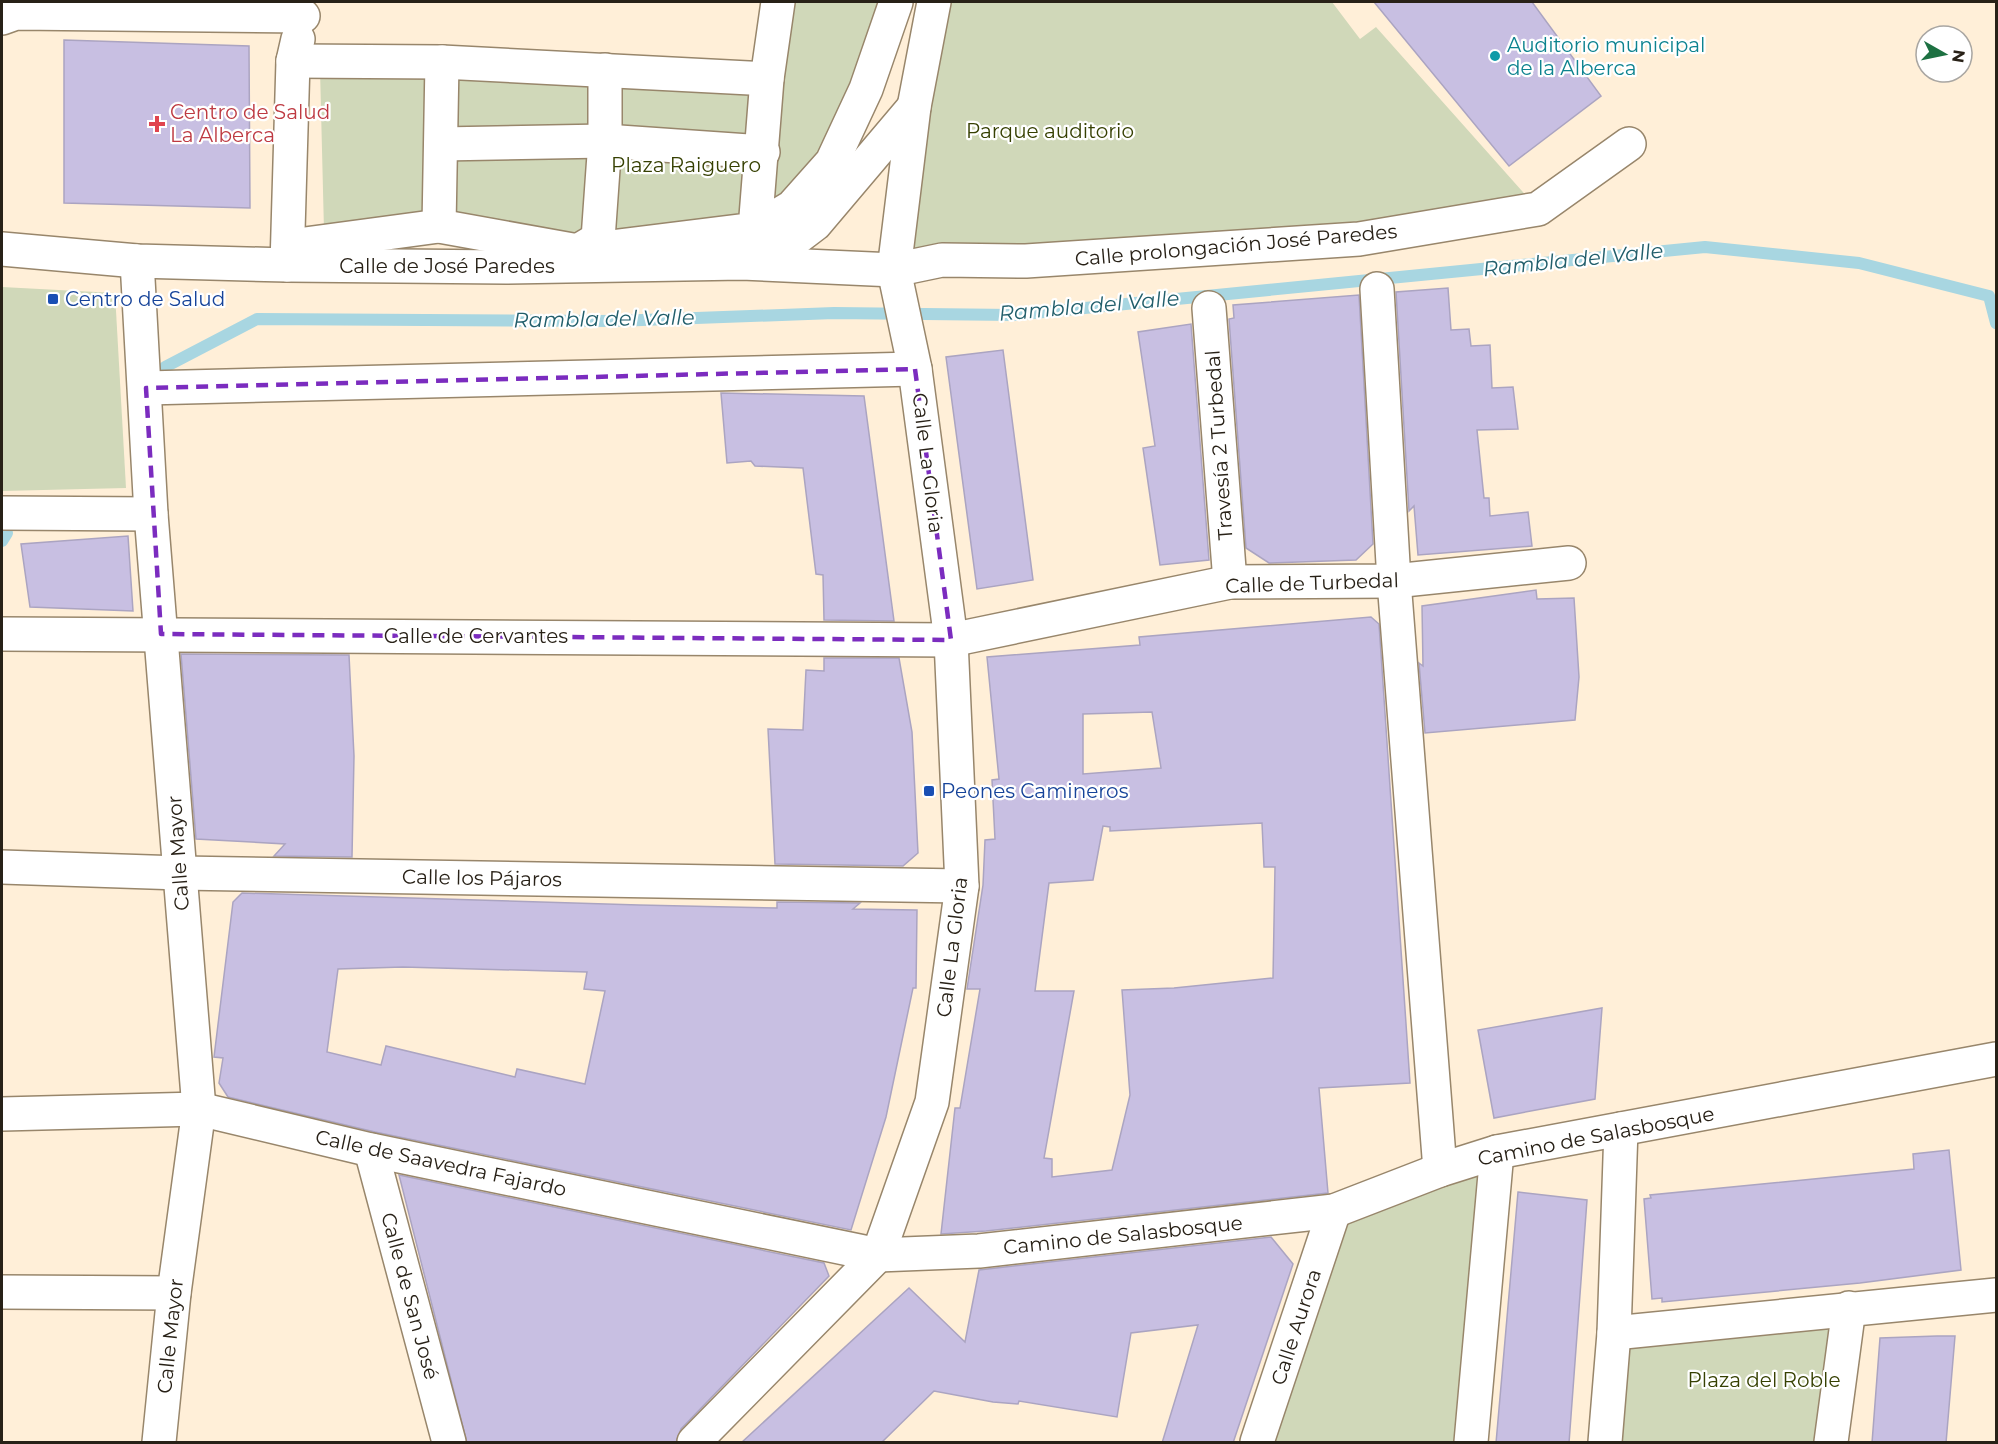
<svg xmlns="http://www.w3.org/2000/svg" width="1998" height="1444" viewBox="0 0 1998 1444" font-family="Montserrat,sans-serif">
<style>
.green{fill:#d0d8b9}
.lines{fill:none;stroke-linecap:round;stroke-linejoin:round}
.stream{stroke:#a8d6e1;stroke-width:12}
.building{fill:#c8bfe2;stroke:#aba4c1;stroke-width:1.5;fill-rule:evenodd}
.street-casing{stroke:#98866b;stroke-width:36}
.secondary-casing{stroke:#98866b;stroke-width:36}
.street{stroke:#fff;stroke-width:33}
.secondary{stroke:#fff;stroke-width:33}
.marked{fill:none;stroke:#7b2cbf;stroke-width:4.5;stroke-dasharray:12 8;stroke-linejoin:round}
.culture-dot{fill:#0f9aa8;stroke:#fff;stroke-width:2}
.health-dot{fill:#e0444e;stroke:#fff;stroke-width:2}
.transit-dot{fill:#1a4fb4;stroke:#fff;stroke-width:2}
.labels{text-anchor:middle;stroke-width:4.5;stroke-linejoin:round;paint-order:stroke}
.culture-label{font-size:20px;fill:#0d838f;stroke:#fff;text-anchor:start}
.health-label{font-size:20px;fill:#be3a42;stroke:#fff;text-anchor:start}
.park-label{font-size:20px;fill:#364002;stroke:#fff}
.street-label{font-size:20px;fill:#282117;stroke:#fff}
.transit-label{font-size:20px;fill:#164399;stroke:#fff;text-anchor:start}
.water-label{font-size:21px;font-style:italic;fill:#215e6b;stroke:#fff}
</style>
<rect width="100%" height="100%" fill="#ffefd8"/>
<!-- green -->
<g class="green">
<path d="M766,2H903L843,168L718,259L324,231L320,69L757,74Z"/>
<path d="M934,2H1332L1360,39L1376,27L1538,209L894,270Z"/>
<path d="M2,287L115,293L126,488L2,491Z"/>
<path d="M1497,1152L1471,1442H1257L1334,1211Z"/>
<path d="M1849,1308L1831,1442H1605L1614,1333Z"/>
</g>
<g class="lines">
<!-- stream -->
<g class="stream">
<path d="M165,367L257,319L615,321L834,313L1014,315L1705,247L1859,263L1989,296L1996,323"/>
<path d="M2,541L7,533"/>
</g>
</g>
<!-- building -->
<g class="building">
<path d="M1374,2H1532L1601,96L1509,166Z"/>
<path d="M64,40L249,46L250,208L64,203Z"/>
<path d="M1448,288L1451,330L1469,329L1471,346L1490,345L1492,388L1513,387L1518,429L1477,430L1484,498H1489L1490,516L1528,512L1532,546L1418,555L1414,506L1409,511L1396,292Z"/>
<path d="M1359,295L1373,544L1356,560L1269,563L1246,548L1229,319L1234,318L1233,305Z"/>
<path d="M1191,324L1209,560L1160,565L1143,448L1155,446L1138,332Z"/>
<path d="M1003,350L1033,580L977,589L946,357Z"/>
<path d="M721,393L864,396L894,621L824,620L823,575L816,574L803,468L755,466L751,461L727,463Z"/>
<path d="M128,536L133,611L30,607L21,544Z"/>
<path d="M1536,590L1537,599L1574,598L1579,677L1575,720L1425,733L1419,663L1423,666L1422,606Z"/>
<path d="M1371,617L1379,624L1410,1083L1319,1088L1328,1193L986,1231L941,1234L955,1108H960L980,989H967L983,885L985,840L995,839L992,780L999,779L987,657L1140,645L1139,637ZM1152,712L1161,768L1083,774V714ZM1262,823L1264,867H1275L1273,978L1174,988L1122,990L1130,1095L1112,1170L1052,1177V1159L1044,1158L1074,991H1035L1049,883L1093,880L1103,826L1110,827V831Z"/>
<path d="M181,654L349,655L354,756L352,857L274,856L285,844L196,839Z"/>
<path d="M824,658H899L912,732L918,853L903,866L775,864L768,729L803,730L806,670L824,671Z"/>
<path d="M242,893L639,905L777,908V902L860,903L853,909L917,910L916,988H913L886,1117L851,1230L375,1132L228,1097L219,1083L223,1058L214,1057L233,902ZM403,967L587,972L584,989L605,991L585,1084L517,1069L515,1077L386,1046L381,1065L327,1052L338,969Z"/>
<path d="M1602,1008L1595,1099L1494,1118L1478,1030Z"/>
<path d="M1949,1150L1961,1270L1860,1283L1662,1302V1298L1652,1299L1644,1199L1651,1198L1650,1195L1914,1169L1913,1154Z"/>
<path d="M399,1175L824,1263L829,1276L681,1429L676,1443H467Z"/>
<path d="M1518,1192L1587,1200L1569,1443H1496Z"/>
<path d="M1271,1237L1293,1264L1233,1443H1162L1198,1325L1131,1333L1117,1417L1019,1401L1018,1404L993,1402L934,1391L881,1443H741L909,1288L965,1342L979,1270Z"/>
<path d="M1937,1336H1955L1946,1443H1872L1880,1338Z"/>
</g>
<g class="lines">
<defs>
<g id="street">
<path d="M2,18L16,13L303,16"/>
<path d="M767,79L778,2"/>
<path d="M441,144L605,141L763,152"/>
<path d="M439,226L442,62"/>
<path d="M755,229L792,207L832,162L866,89L896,2"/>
<path d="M290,246L439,226L578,251L755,229L767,79L442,62L293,61"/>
<path d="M2,249L137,261L287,265L506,267L742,263L894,270L942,260L1026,261L1359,239L1538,209L1629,144"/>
<path d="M578,251L598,239L605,141V70"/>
<path d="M749,260L790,243L815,224L914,107"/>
<path d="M137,261L151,514L199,1109L174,1293L159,1442"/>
<path d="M287,265L293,61L298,39"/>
<path d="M1377,289L1394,581L1440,1170"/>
<path d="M1209,308L1230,582"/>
<path d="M146,388L915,369"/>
<path d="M2,513L151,514"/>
<path d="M2,634L951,640L1230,582L1394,581L1569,563"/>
<path d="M2,867L180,873L962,886"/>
<path d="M2,1114L199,1109L371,1150L878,1255"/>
<path d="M371,1150L449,1442"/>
<path d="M2,1292L174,1293"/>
<path d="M1614,1333L1996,1295"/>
<path d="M1257,1442L1334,1211"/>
<path d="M1471,1442L1497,1152"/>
<path d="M1605,1442L1614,1333L1621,1129"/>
<path d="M1831,1442L1849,1308"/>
</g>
<g id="secondary">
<path d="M878,1255L979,1251L1334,1211L1440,1170L1497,1152L1996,1059"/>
<path d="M694,1442L878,1255L932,1102L962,886L951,640L915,369L894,270L914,107L934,2"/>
</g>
</defs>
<!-- street casing -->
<use href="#street" class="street-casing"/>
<!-- secondary casing -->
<use href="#secondary" class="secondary-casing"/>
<!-- street -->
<use href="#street" class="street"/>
<!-- secondary -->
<use href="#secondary" class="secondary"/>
</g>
<!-- marked area -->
<path class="marked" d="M915,369L951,640L161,634L146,388Z"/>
<!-- markers -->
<circle class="culture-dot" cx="1495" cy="56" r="6"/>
<path class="health-dot" d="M154 115h6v6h6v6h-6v6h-6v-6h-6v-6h6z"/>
<g class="transit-dot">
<rect x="47" y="293" width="12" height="12" rx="3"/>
<rect x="923" y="785" width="12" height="12" rx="3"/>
</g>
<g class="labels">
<!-- culture labels -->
<g class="culture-label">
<text x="1507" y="52">Auditorio municipal<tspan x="1507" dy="23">de la Alberca</tspan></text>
</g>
<!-- health labels -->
<g class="health-label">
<text x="170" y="119">Centro de Salud<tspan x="170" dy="23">La Alberca</tspan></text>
</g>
<!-- park labels -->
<g class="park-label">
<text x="1050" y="138">Parque auditorio</text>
<text x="686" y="172">Plaza Raiguero</text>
<text x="1764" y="1387">Plaza del Roble</text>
</g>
<!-- street labels -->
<g class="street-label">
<text transform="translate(1236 245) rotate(-5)" y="7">Calle prolongación José Paredes</text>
<text x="447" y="273">Calle de José Paredes</text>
<text transform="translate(1219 445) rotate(-94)" y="7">Travesía 2 Turbedal</text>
<text transform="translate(928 463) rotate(83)" y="7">Calle La Gloria</text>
<text transform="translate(1312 583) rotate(-2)" y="7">Calle de Turbedal</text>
<text x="476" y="643">Calle de Cervantes</text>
<text transform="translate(178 853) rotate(-94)" y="7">Calle Mayor</text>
<text transform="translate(482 878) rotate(1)" y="7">Calle los Pájaros</text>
<text transform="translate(952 947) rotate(-83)" y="7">Calle La Gloria</text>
<text transform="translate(1596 1136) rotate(-11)" y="7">Camino de Salasbosque</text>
<text transform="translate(441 1163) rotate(12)" y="7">Calle de Saavedra Fajardo</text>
<text transform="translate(1123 1235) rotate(-6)" y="7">Camino de Salasbosque</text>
<text transform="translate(410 1296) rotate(75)" y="7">Calle de San José</text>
<text transform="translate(1296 1327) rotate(-72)" y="7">Calle Aurora</text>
<text transform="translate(170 1336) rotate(-84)" y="7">Calle Mayor</text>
</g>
<!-- transit labels -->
<g class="transit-label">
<text x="65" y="306">Centro de Salud</text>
<text x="941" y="798">Peones Camineros</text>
</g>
<!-- water labels -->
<g class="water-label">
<text transform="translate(1573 260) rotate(-6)" y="7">Rambla del Valle</text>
<text transform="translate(1089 306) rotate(-5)" y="7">Rambla del Valle</text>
<text transform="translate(604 319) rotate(-1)" y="7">Rambla del Valle</text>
</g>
</g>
<!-- border -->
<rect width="1998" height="1444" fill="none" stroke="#282117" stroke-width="6"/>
<!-- north arrow -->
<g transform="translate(1944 54) rotate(99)"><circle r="28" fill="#ffffff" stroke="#a9a6a2" stroke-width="1.5"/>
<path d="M0-4.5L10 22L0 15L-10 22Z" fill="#1d7142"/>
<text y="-9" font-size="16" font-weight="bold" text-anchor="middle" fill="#282117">N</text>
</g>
</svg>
